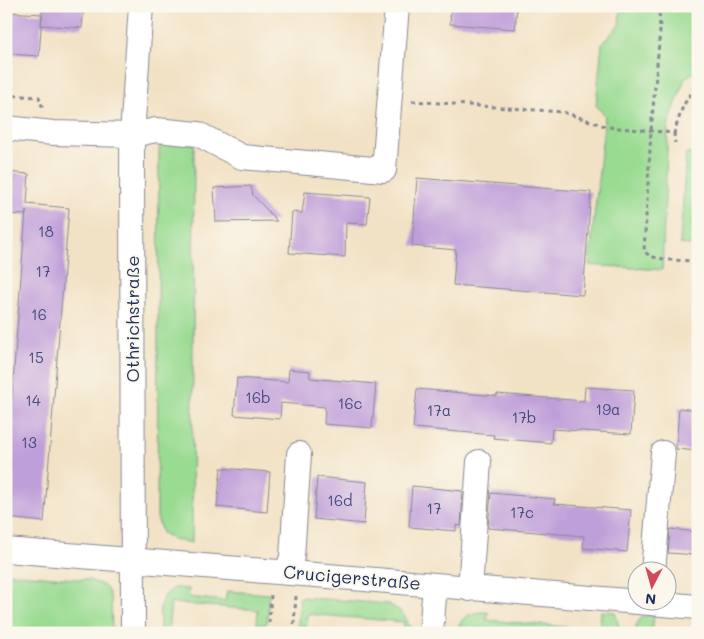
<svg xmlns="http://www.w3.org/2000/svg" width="704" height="639" viewBox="0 0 704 639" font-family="Mali,sans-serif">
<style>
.green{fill:#9adb92;stroke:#5a8578}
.building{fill:#bf9fd9}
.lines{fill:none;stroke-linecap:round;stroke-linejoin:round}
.minor-casing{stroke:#868892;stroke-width:26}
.path{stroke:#868892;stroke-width:3;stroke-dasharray:4 4;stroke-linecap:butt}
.minor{stroke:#fff;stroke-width:24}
.labels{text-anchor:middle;stroke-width:4;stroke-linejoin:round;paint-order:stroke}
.number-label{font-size:15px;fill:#444b7d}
.street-label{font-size:18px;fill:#1b2f5e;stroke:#fbf7ec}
</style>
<rect width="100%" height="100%" fill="#fbf7ec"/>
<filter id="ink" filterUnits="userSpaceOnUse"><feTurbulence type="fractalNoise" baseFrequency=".02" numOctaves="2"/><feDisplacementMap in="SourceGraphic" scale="10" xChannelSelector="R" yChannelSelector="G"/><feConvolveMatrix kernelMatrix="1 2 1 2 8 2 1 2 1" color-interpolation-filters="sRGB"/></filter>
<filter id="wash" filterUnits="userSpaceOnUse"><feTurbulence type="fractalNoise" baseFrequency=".0096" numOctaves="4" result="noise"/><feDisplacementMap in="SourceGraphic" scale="20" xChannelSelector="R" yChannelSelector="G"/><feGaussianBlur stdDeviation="1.12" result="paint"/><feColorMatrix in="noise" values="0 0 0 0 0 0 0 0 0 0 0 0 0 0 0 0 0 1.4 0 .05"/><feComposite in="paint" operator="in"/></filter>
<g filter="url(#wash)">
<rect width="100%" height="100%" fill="#f2e2c5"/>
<!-- green -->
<g class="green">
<path d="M621,6H698V69L685,78L668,126L662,270L589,265L605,116L596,105L602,44L619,25Z"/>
<path d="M160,141L194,144L192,543L172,539L162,533L157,517L159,155Z"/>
<path d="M686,153H698V246L680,244Z"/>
<path d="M6,573L89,580L103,585L107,589L111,599L112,633H6Z"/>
<path d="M175,588L189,589L188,597L225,601L227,591L269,594L267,622L265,625L257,624L258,610L171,603L168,631L160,630C160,611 156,598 175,588Z"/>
<path d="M300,597L388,604C401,610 409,618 411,633H404V622L308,614L306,628L298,625Z"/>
<path d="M601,611L615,612L619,627V633H532L477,628L476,633H456C462,615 469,612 488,612L487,620L600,630Z"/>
<path d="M654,614L652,633H636V625L642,617Z"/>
</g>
<g id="blocks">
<!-- building -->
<g class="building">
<path d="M43,6H84L82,28L41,25L42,15L39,56L6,54V12L42,14Z"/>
<path d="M451,6H517L515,29L450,24Z"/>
<path d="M6,172L29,174L27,204L69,208L44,522L6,518L11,462H7L26,210V215L6,214Z"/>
<path d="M417,178L591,192L583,295L453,285L456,250L412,246Z"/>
<path d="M251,186L253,195L277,221L216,222L214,188Z"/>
<path d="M305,192L370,197L367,224L346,223L345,257L289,253L292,212L302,213Z"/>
<path d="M289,369L310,371V378L376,384L372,428L324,424L325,407L281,403L280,419L234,415L237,378L288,382Z"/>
<path d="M585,387L634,390L631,434L552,429L551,443L493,438L494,435L413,428L417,389L497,396V394L584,401Z"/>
<path d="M679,408L698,410V451L676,449Z"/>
<path d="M221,468L270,472L267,512L217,507Z"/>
<path d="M317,477L367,482L364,524L314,519Z"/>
<path d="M412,486L463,491L461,526L456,525V531L409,527Z"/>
<path d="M491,493L555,499L554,504L631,510L627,552L583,548L584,536L488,528Z"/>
<path d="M670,529L698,532V555L668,553Z"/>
</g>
</g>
</g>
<g filter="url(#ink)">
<use href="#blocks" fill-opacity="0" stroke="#868892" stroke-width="1"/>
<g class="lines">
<defs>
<g id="minor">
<path d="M6,128L53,133L132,135L156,130L198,134L242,157L384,170L397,6"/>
<path d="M6,550C237,567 467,589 698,607"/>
<path d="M287,572L292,557L299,454"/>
<path d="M653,572L663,453"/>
<path d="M470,589L479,462"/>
<path d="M133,633L132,135L141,6"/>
<path d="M431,633L435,586"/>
</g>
</defs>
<!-- minor casing -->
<use href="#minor" class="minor-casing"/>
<!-- path -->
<g class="path">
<path d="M659,6L660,30L651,131L644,251C652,262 685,260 698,261"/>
<path d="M6,95L39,97L43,109"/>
<path d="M412,101L563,112L608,127L674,133L683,106L698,82"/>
<path d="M674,133L675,143"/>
<path d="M269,623L271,594"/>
<path d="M294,624L296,596"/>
</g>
<!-- minor -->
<use href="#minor" class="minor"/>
</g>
</g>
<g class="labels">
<!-- number labels -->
<g class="number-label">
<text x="46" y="237">18</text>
<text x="43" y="277">17</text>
<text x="39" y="320">16</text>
<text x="36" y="363">15</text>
<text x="258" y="403">16b</text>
<text x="33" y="406">14</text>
<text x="350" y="409">16c</text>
<text x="608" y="415">19a</text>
<text x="439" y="416">17a</text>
<text x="524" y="423">17b</text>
<text x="29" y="448">13</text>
<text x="340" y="506">16d</text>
<text x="434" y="514">17</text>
<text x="522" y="518">17c</text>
</g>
<!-- street labels -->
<g class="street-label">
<text transform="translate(133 319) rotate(-90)" y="6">Othrichstraße</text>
<text transform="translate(352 578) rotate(5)" y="6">Crucigerstraße</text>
</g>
</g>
<!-- margin -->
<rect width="704" height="639" fill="none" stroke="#fbf7ec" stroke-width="25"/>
<!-- north arrow -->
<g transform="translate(652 586) rotate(186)"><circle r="24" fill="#fbf7ec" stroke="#a1a7b3"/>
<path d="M0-4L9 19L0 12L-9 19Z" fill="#d1495b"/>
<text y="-8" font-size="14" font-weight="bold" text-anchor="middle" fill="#1b2f5e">N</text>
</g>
</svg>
